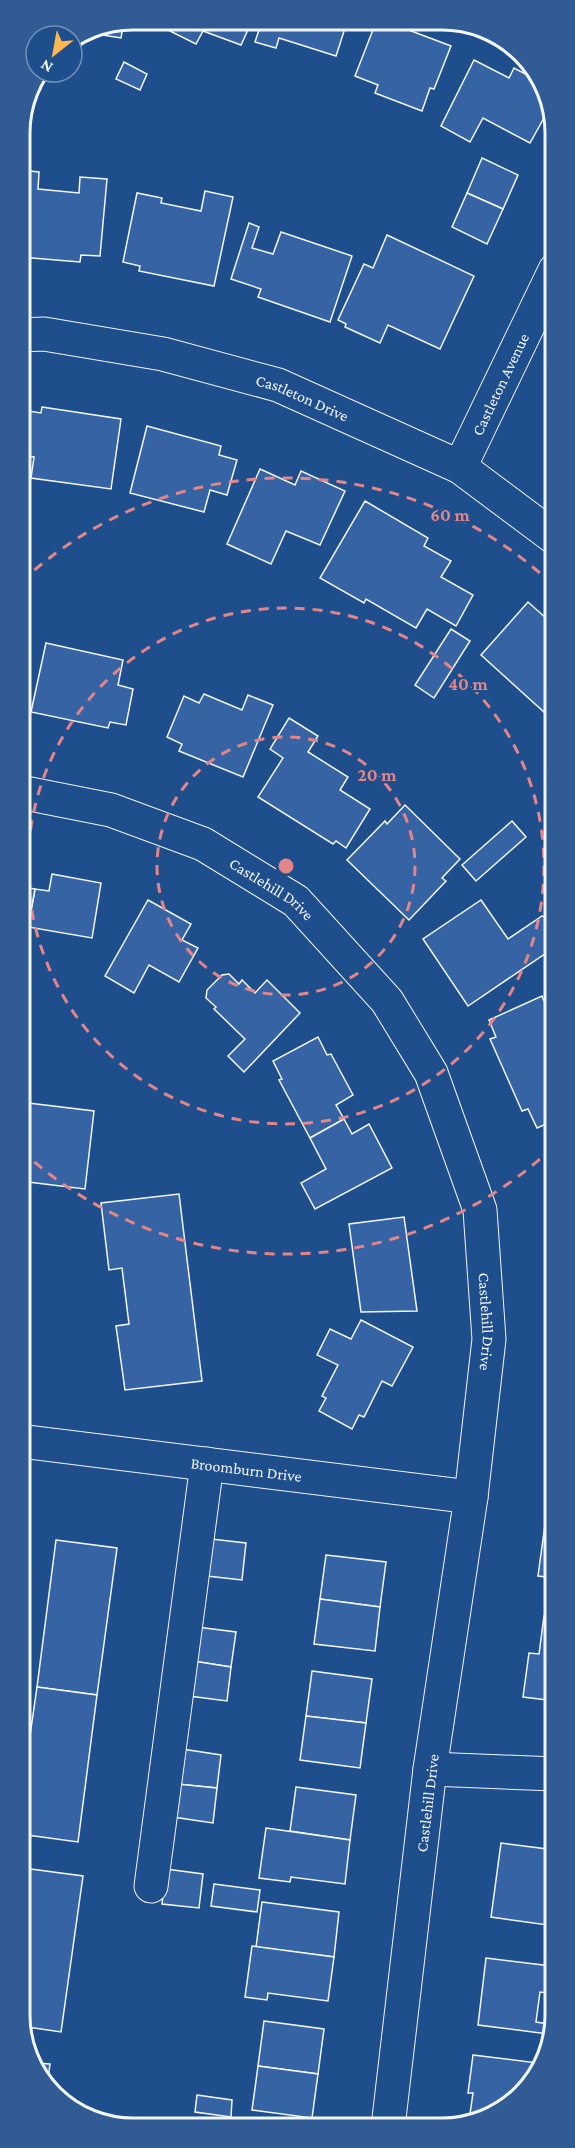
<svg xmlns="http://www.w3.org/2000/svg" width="575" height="2148" viewBox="0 0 575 2148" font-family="'Crimson Pro',serif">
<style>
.building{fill:#3563a3;stroke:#f2f6ff;stroke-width:1.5}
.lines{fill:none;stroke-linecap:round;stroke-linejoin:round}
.minor-casing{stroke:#f2f6ff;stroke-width:35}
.minor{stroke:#1f4e8c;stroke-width:33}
.ring{fill:none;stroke:#e38589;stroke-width:3;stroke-dasharray:10 8}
.labels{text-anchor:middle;stroke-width:4.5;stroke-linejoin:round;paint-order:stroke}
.street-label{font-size:16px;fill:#f2f6ff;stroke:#1f4e8c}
.rim{fill:none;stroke:#f2f6ff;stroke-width:3}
.centre{fill:#e38589;stroke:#1f4e8c;stroke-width:3}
.ring-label{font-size:18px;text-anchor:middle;font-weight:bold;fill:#e38589;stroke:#1f4e8c;stroke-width:4.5;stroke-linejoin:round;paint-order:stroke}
</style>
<rect width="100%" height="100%" fill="#1f4e8c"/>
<!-- building -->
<g class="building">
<path d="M148,20L252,21L241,45L203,31L196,44Z"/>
<path d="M124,21L121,38L84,32L90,28Z"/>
<path d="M262,21L347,22L336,56L279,38L276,48L255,42Z"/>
<path d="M376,22L408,23L406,29L451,46L434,89L430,88L422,111L375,93L378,85L355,76Z"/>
<path d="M474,60L509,78L514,68L537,80L550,107L530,143L483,118L470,142L441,126Z"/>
<path d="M124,62L147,74L140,90L116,79Z"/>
<path d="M482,158L518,175L503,209L467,193Z"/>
<path d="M20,170L39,172L38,189L79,193L80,177L107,179L100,256L81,255L80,262L20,257Z"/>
<path d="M205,191L233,197L214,286L139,271L140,266L123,262L137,193L162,198L161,203L201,211Z"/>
<path d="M467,193L503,209L487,244L452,227Z"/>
<path d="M249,223L259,227L252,248L273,254L281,232L352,256L330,322L258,297L261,289L231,279Z"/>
<path d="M387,235L474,276L440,349L388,325L380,343L345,327L346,324L338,320L364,264L373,268Z"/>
<path d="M42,407L121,419L111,489L31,478L34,457L20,455L22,410L41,413Z"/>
<path d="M147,426L221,446L219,455L237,460L227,495L210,490L204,512L130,493Z"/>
<path d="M260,469L295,485L301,471L345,491L320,545L286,531L271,564L227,544Z"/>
<path d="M365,501L428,538L424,546L451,561L441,577L473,595L456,626L427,609L416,628L366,599L364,603L320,578Z"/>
<path d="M528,602L555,626V722L481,655Z"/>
<path d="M451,629L470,641L434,698L415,685Z"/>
<path d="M46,643L123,660L118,685L133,689L126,725L110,722L108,728L31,712Z"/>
<path d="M20,650H21L20,695Z"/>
<path d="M204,694L242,710L248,695L273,705L243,777L179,751L182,744L167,737L184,696L199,703Z"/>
<path d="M289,718L318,736L308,752L348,777L340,790L370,809L346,848L336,841L333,844L258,797L283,758L270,749Z"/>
<path d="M405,805L460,859L442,878L446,881L409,920L347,860L385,821L387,824Z"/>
<path d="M512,821L526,837L476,881L462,865Z"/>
<path d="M52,874L101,883L92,938L28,927L35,889L49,891Z"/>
<path d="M20,886L35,889L28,927L20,925Z"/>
<path d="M148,900L191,924L182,940L198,948L179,982L149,965L134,993L105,976Z"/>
<path d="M481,900L508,939L542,916L555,919V947L468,1006L423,939Z"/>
<path d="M229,974L239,984L242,980L255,993L267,980L300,1013L244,1072L228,1056L245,1039L214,1009L216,1007L206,998L207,990L222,975Z"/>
<path d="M542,996L549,1013L555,1011V1120L537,1128L528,1109L522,1111L490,1039L496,1037L489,1020Z"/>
<path d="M318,1037L327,1055L331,1054L353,1095L336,1105L344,1119L310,1138L279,1080L282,1079L273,1061Z"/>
<path d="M20,1102L94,1111L85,1189L20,1181Z"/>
<path d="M344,1119L352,1134L369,1124L392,1168L315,1209L301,1183L326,1169L310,1138Z"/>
<path d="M555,1144V1195L547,1145Z"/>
<path d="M179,1194L202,1381L125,1390L116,1326L129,1324L122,1268L109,1270L101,1203Z"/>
<path d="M404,1217L417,1311L361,1312L349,1224Z"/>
<path d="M361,1320L413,1347L392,1386L382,1381L364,1417L359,1415L352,1429L319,1411L326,1398L322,1396L338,1365L317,1355L330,1329L351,1339Z"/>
<path d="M547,1510L555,1511V1578L538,1576Z"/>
<path d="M211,1539L246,1543L242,1580L207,1576Z"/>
<path d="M56,1540L117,1548L97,1695L37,1687Z"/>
<path d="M326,1555L386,1562L380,1607L320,1599Z"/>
<path d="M320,1599L380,1607L375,1651L314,1644Z"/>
<path d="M544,1616L555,1617V1701L523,1697L529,1653L539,1654Z"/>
<path d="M197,1627L236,1632L231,1667L193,1661Z"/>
<path d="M193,1661L231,1667L227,1701L189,1696Z"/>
<path d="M312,1671L372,1679L366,1723L306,1716Z"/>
<path d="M37,1687L97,1695L78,1842L20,1834V1805Z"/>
<path d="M306,1716L366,1723L360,1768L300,1760Z"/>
<path d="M182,1749L221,1755L217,1788L177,1784Z"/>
<path d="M177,1784L217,1788L213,1823L173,1817Z"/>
<path d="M296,1787L356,1795L350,1840L290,1831Z"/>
<path d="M266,1828L350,1840L345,1884L291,1877L290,1882L259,1878Z"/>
<path d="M501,1843L555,1850V1926L491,1917Z"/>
<path d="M23,1868L83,1876L61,2032L21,2026Z"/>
<path d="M166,1869L203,1874L199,1908L162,1904Z"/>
<path d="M214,1884L260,1890L257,1912L211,1906Z"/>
<path d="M262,1902L339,1912L334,1957L256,1947Z"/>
<path d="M252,1946L334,1957L328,2001L268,1993L267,2000L245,1997Z"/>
<path d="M486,1958L551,1966L548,1993L540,1992L536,2022L549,2024L548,2034L478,2025Z"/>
<path d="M264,2021L324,2029L318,2074L258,2066Z"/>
<path d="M473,2055L538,2063L527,2090L469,2121L473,2093H468Z"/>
<path d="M35,2063L50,2064L47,2087Z"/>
<path d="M258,2066L318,2074L312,2118L252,2110Z"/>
<path d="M197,2095L232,2100L231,2117L195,2112Z"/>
<path d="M189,2118L229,2123L228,2127H188Z"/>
</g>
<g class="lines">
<defs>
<g id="minor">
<path id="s1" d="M20,335L44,334L163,354L278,385L460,467L555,538"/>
<path id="s2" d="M460,467L555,270"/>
<path id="s3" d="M20,792L111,810L203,844L296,901L387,1001L431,1073L480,1210L489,1339L471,1497L430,1769L388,2127"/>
<path id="s4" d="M20,1441L471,1497"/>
<path d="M430,1769L555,1774"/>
<path d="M151,1886L207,1464"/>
</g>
</defs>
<!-- minor casing -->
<use href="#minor" class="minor-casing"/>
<!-- minor -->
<use href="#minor" class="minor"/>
</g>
<!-- distance rings -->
<g class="ring">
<circle cx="286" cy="866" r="129"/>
<circle cx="286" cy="866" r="258"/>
<path d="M553 1147A388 388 0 0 1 21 1150M21 582A388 388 0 0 1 553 585"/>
</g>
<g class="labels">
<!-- street labels -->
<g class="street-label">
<text dy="6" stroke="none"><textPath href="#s2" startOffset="92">Castleton Avenue</textPath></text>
<text dy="6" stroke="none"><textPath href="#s1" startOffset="291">Castleton Drive</textPath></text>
<text dy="6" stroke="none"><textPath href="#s3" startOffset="273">Castlehill Drive</textPath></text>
<text dy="6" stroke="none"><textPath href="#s3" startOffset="777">Castlehill Drive</textPath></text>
<text dy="6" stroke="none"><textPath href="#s4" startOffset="228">Broomburn Drive</textPath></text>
<text transform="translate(427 1803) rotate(-83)" y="6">Castlehill Drive</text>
</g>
</g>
<!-- crop -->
<path d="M0 0H575V2148H0ZM133 30H442A103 103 0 0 1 545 133V2015A103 103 0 0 1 442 2118H133A103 103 0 0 1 30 2015V133A103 103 0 0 1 133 30Z" fill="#305b95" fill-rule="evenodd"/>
<path class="rim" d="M133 30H442A103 103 0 0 1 545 133V2015A103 103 0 0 1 442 2118H133A103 103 0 0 1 30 2015V133A103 103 0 0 1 133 30Z"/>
<circle cx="286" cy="866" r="9" class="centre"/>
<g class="ring-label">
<text x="450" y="521">60 m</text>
<text x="468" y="690">40 m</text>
<text x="377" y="781">20 m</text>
</g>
<!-- north arrow -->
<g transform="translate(54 54) rotate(211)"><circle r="28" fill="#1f4e8c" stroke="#7391ba" stroke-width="1.5"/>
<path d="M0-4.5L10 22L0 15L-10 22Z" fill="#ffb74d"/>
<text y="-9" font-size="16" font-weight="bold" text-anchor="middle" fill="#f2f6ff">N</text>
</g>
</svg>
